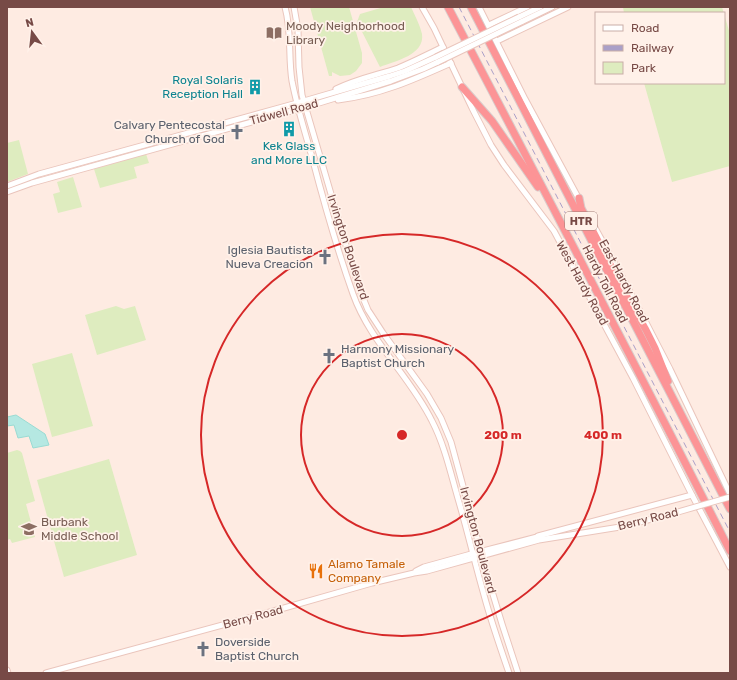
<svg xmlns="http://www.w3.org/2000/svg" width="737" height="680" viewBox="0 0 737 680" font-family="Rubik,sans-serif">
<style>
.green{fill:#deecbf}
.water{fill:#b5e8e2;stroke:#9adbd3}
.lines{fill:none;stroke-linecap:round;stroke-linejoin:round}
.secondary-casing{stroke:#eac5bc;stroke-width:7}
.highway-casing{stroke:#d9cccb;stroke-width:9}
.secondary{stroke:#fff;stroke-width:5}
.highway{stroke:#fc9496;stroke-width:7}
.rail{stroke:#aaa0c8;stroke-width:1;stroke-dasharray:6 4;stroke-linecap:butt}
.secondary-bridge-casing{stroke:#eac5bc;stroke-width:7;stroke-linecap:butt}
.secondary-bridge{stroke:#fff;stroke-width:5}
.ring{fill:none;stroke:#d62828;stroke-width:2}
.labels{text-anchor:middle;stroke-width:3.5;stroke-linejoin:round;paint-order:stroke}
.shield{fill:#fff1e9;stroke:#a07c77;stroke-width:1}
.shield-label{font-size:11px;font-weight:bold;fill:#774a46}
.education-label{font-size:12px;fill:#785e54;stroke:#fff1e9;text-anchor:start}
.culture-label{font-size:12px;fill:#0d838f;stroke:#fff1e9;text-anchor:end}
.street-label{font-size:12px;fill:#774a46;stroke:#fff1e9}
.worship-label{font-size:12px;fill:#5b616d;stroke:#fff1e9;text-anchor:end}
.food-label{font-size:12px;fill:#c56008;stroke:#fff1e9;text-anchor:start}
.centre{fill:#d62828;stroke:#fff1e9;stroke-width:2}
.ring-label{font-size:12px;text-anchor:middle;font-weight:bold;fill:#d62828;stroke:#fff1e9;stroke-width:3.5;stroke-linejoin:round;paint-order:stroke}
</style>
<rect width="100%" height="100%" fill="#feebe2"/>
<!-- green -->
<g class="green">
<path d="M310,7H349L362,53V63L356,71L350,75L340,76L332,72V76H329Z"/>
<path d="M384,7H411C415,16 420,25 422,34C425,55 395,61 380,67L357,22L360,14Z"/>
<path d="M623,7H722L730,34V166L672,182L644,83H724V13H624Z"/>
<path d="M19,140L28,174L7,182V143Z"/>
<path d="M146,154L149,163L134,167L137,178L100,188L94,169Z"/>
<path d="M73,177L82,207L58,213L53,194L60,192L57,182Z"/>
<path d="M116,306L124,309L135,306L146,340L97,355L85,315Z"/>
<path d="M72,353L93,426L52,437L32,364Z"/>
<path d="M17,450L20,451L22,453L35,501L26,504L35,537L12,543L10,539L7,540V453Z"/>
<path d="M109,459L137,555L64,577L37,480Z"/>
</g>
<!-- water -->
<path class="water" d="M16,415L45,434L49,445L33,448L29,436L18,438L14,425L7,426V417Z"/>
<g class="lines">
<defs>
<g id="secondary">
<path d="M285,7C292,32 288,56 292,81C297,107 305,132 312,157C324,203 337,249 353,294C370,342 410,376 432,421C445,446 451,475 459,502C468,533 475,564 484,595C491,621 500,647 509,673"/>
<path d="M294,7L298,30L299,67L302,95L348,252L361,293L368,310L383,333L427,394L441,418L451,442L488,578L502,624L518,673"/>
<path d="M422,7L434,28L472,108L491,145L504,165L554,231L633,378L692,495L730,567"/>
<path d="M479,7L525,99L580,201"/>
<path d="M519,17L540,7"/>
<path d="M521,22L552,7"/>
<path d="M489,25L527,7"/>
<path d="M497,41L568,7"/>
<path d="M336,89C356,79 377,75 398,68C413,62 428,54 443,47"/>
<path d="M338,100C380,95 413,80 451,63"/>
<path d="M7,186L39,174L297,103L390,76L405,71L436,57"/>
<path d="M7,192L32,183L306,107L391,81L423,69L438,62"/>
<path d="M594,226L626,284L670,369L730,494"/>
<path d="M538,536L692,495"/>
<path d="M416,571L424,567L471,554L541,536"/>
<path d="M7,670L8,673"/>
<path d="M46,673L270,612L372,583L414,573L427,571L539,540L620,527L671,514"/>
</g>
<g id="highway">
<path d="M448,7C543,188 638,369 730,551"/>
<path d="M471,7L730,509"/>
<path d="M462,87L492,121L538,187"/>
<path d="M579,198L581,208L626,295L646,330L655,348L668,381"/>
</g>
</defs>
<!-- secondary casing -->
<use href="#secondary" class="secondary-casing"/>
<!-- highway casing -->
<use href="#highway" class="highway-casing"/>
<!-- secondary -->
<use href="#secondary" class="secondary"/>
<!-- highway -->
<use href="#highway" class="highway"/>
<!-- rail -->
<path class="rail" d="M459,7L730,532"/>
<defs>
<g id="secondary-bridge">
<path d="M436,57L519,17"/>
<path d="M438,62L521,22"/>
<path d="M671,514L730,497"/>
</g>
</defs>
<!-- secondary-bridge casing -->
<use href="#secondary-bridge" class="secondary-bridge-casing"/>
<!-- secondary-bridge -->
<use href="#secondary-bridge" class="secondary-bridge"/>
</g>
<!-- distance rings -->
<g class="ring">
<circle cx="402" cy="435" r="101"/>
<circle cx="402" cy="435" r="201"/>
</g>
<!-- icons -->
<defs>
<symbol id="library-bare" viewBox="-9 -9 18 18"><path d="M-6-4Q-3-5.5-.7-3.5V5Q-3 3-6 4ZM6-4Q3-5.5 .7-3.5V5Q3 3 6 4Z" fill="#8d6e63" stroke="#fff1e9" stroke-width="2.5" paint-order="stroke"/></symbol>
<symbol id="building-bare" viewBox="-9 -9 18 18"><path d="M-4-6H4V6H1V3H-1V6H-4ZM-2.5-4.3h1.7v1.8h-1.7ZM.8-4.3h1.7v1.8H.8ZM-2.5-1h1.7V.8h-1.7ZM.8-1h1.7V.8H.8Z" fill="#0f9aa8" stroke="#fff1e9" stroke-width="2.5" paint-order="stroke"/></symbol>
<symbol id="church-bare" viewBox="-9 -9 18 18"><path d="M-1.2-6h2.4v3.5h3.3v2.4h-3.3V6h-2.4V-.1h-3.3v-2.4h3.3Z" fill="#6b7280" stroke="#fff1e9" stroke-width="2.5" paint-order="stroke"/></symbol>
<symbol id="school-bare" viewBox="-9 -9 18 18"><path d="M0-5L7-2L0 1L-7-2ZM-4 1L0 2.5L4 1V4Q0 6-4 4Z" fill="#8d6e63" stroke="#fff1e9" stroke-width="2.5" paint-order="stroke"/></symbol>
<symbol id="restaurant-bare" viewBox="-9 -9 18 18"><path d="M-5-6h1v4h1v-4h1v4h1v-4h1v5L-1.5 .5V6h-2V.5L-5-1ZM5-6V6H3V1.5H1.5Q1.5-4 5-6Z" fill="#e8710a" stroke="#fff1e9" stroke-width="2.5" paint-order="stroke"/></symbol>
</defs>
<g fill-rule="evenodd">
<use href="#library-bare" x="263" y="22" width="22" height="22"/>
<use href="#building-bare" x="244" y="76" width="22" height="22"/>
<use href="#building-bare" x="278" y="118" width="22" height="22"/>
<use href="#church-bare" x="226" y="121" width="22" height="22"/>
<use href="#church-bare" x="314" y="246" width="22" height="22"/>
<use href="#church-bare" x="318" y="345" width="22" height="22"/>
<use href="#school-bare" x="18" y="518" width="22" height="22"/>
<use href="#restaurant-bare" x="305" y="560" width="22" height="22"/>
<use href="#church-bare" x="192" y="638" width="22" height="22"/>
</g>
<g class="labels">
<!-- shield labels -->
<rect class="shield" x="565" y="212" width="32" height="18" rx="3"/>
<g class="shield-label">
<text x="581" y="225">HTR</text>
</g>
<!-- education labels -->
<g class="education-label">
<text x="286" y="30">Moody Neighborhood<tspan x="286" dy="14">Library</tspan></text>
<text x="41" y="526">Burbank<tspan x="41" dy="14">Middle School</tspan></text>
</g>
<!-- culture labels -->
<g class="culture-label">
<text x="243" y="84">Royal Solaris<tspan x="243" dy="14">Reception Hall</tspan></text>
<text x="289" y="150" text-anchor="middle">Kek Glass<tspan x="289" dy="14">and More LLC</tspan></text>
</g>
<!-- street labels -->
<g class="street-label">
<text transform="translate(284 112) rotate(-15)" y="4">Tidwell Road</text>
<text transform="translate(348 247) rotate(72)" y="4">Irvington Boulevard</text>
<text transform="translate(624 281) rotate(62)" y="4">East Hardy Road</text>
<text transform="translate(582 283) rotate(61)" y="4">West Hardy Road</text>
<text transform="translate(605 284) rotate(63)" y="4">Hardy Toll Road</text>
<text transform="translate(648 519) rotate(-14)" y="4">Berry Road</text>
<text transform="translate(478 540) rotate(75)" y="4">Irvington Boulevard</text>
<text transform="translate(253 617) rotate(-15)" y="4">Berry Road</text>
</g>
<!-- worship labels -->
<g class="worship-label">
<text x="225" y="129">Calvary Pentecostal<tspan x="225" dy="14">Church of God</tspan></text>
<text x="313" y="254">Iglesia Bautista<tspan x="313" dy="14">Nueva Creacion</tspan></text>
<text x="341" y="353" text-anchor="start">Harmony Missionary<tspan x="341" dy="14">Baptist Church</tspan></text>
<text x="215" y="646" text-anchor="start">Doverside<tspan x="215" dy="14">Baptist Church</tspan></text>
</g>
<!-- food labels -->
<g class="food-label">
<text x="328" y="568">Alamo Tamale<tspan x="328" dy="14">Company</tspan></text>
</g>
</g>
<circle cx="402" cy="435" r="6" class="centre"/>
<g class="ring-label">
<text x="503" y="439">200 m</text>
<text x="603" y="439">400 m</text>
</g>
<!-- border -->
<rect width="737" height="680" fill="none" stroke="#774a46" stroke-width="16"/>
<!-- legend -->
<rect x="595" y="12" width="130" height="72" fill="#fff1e9" stroke="#c9aea8"/>
<rect x="603" y="25" width="20" height="6" fill="#ffffff" stroke="#c9aea8"/>
<text x="631" y="32" font-size="12" fill="#774a46">Road</text>
<rect x="603" y="45" width="20" height="6" fill="#aaa0c8" stroke="#c9aea8"/>
<text x="631" y="52" font-size="12" fill="#774a46">Railway</text>
<rect x="603" y="62" width="20" height="12" fill="#deecbf" stroke="#c9aea8"/>
<text x="631" y="72" font-size="12" fill="#774a46">Park</text>
<!-- north arrow -->
<g transform="translate(32 32) rotate(345)" stroke="#fff1e9" stroke-width="3" paint-order="stroke">
<path d="M0-3L7 15L0 10L-7 15Z" fill="#774a46"/>
<text y="-6" font-size="11" font-weight="bold" text-anchor="middle" fill="#774a46">N</text>
</g>
</svg>
